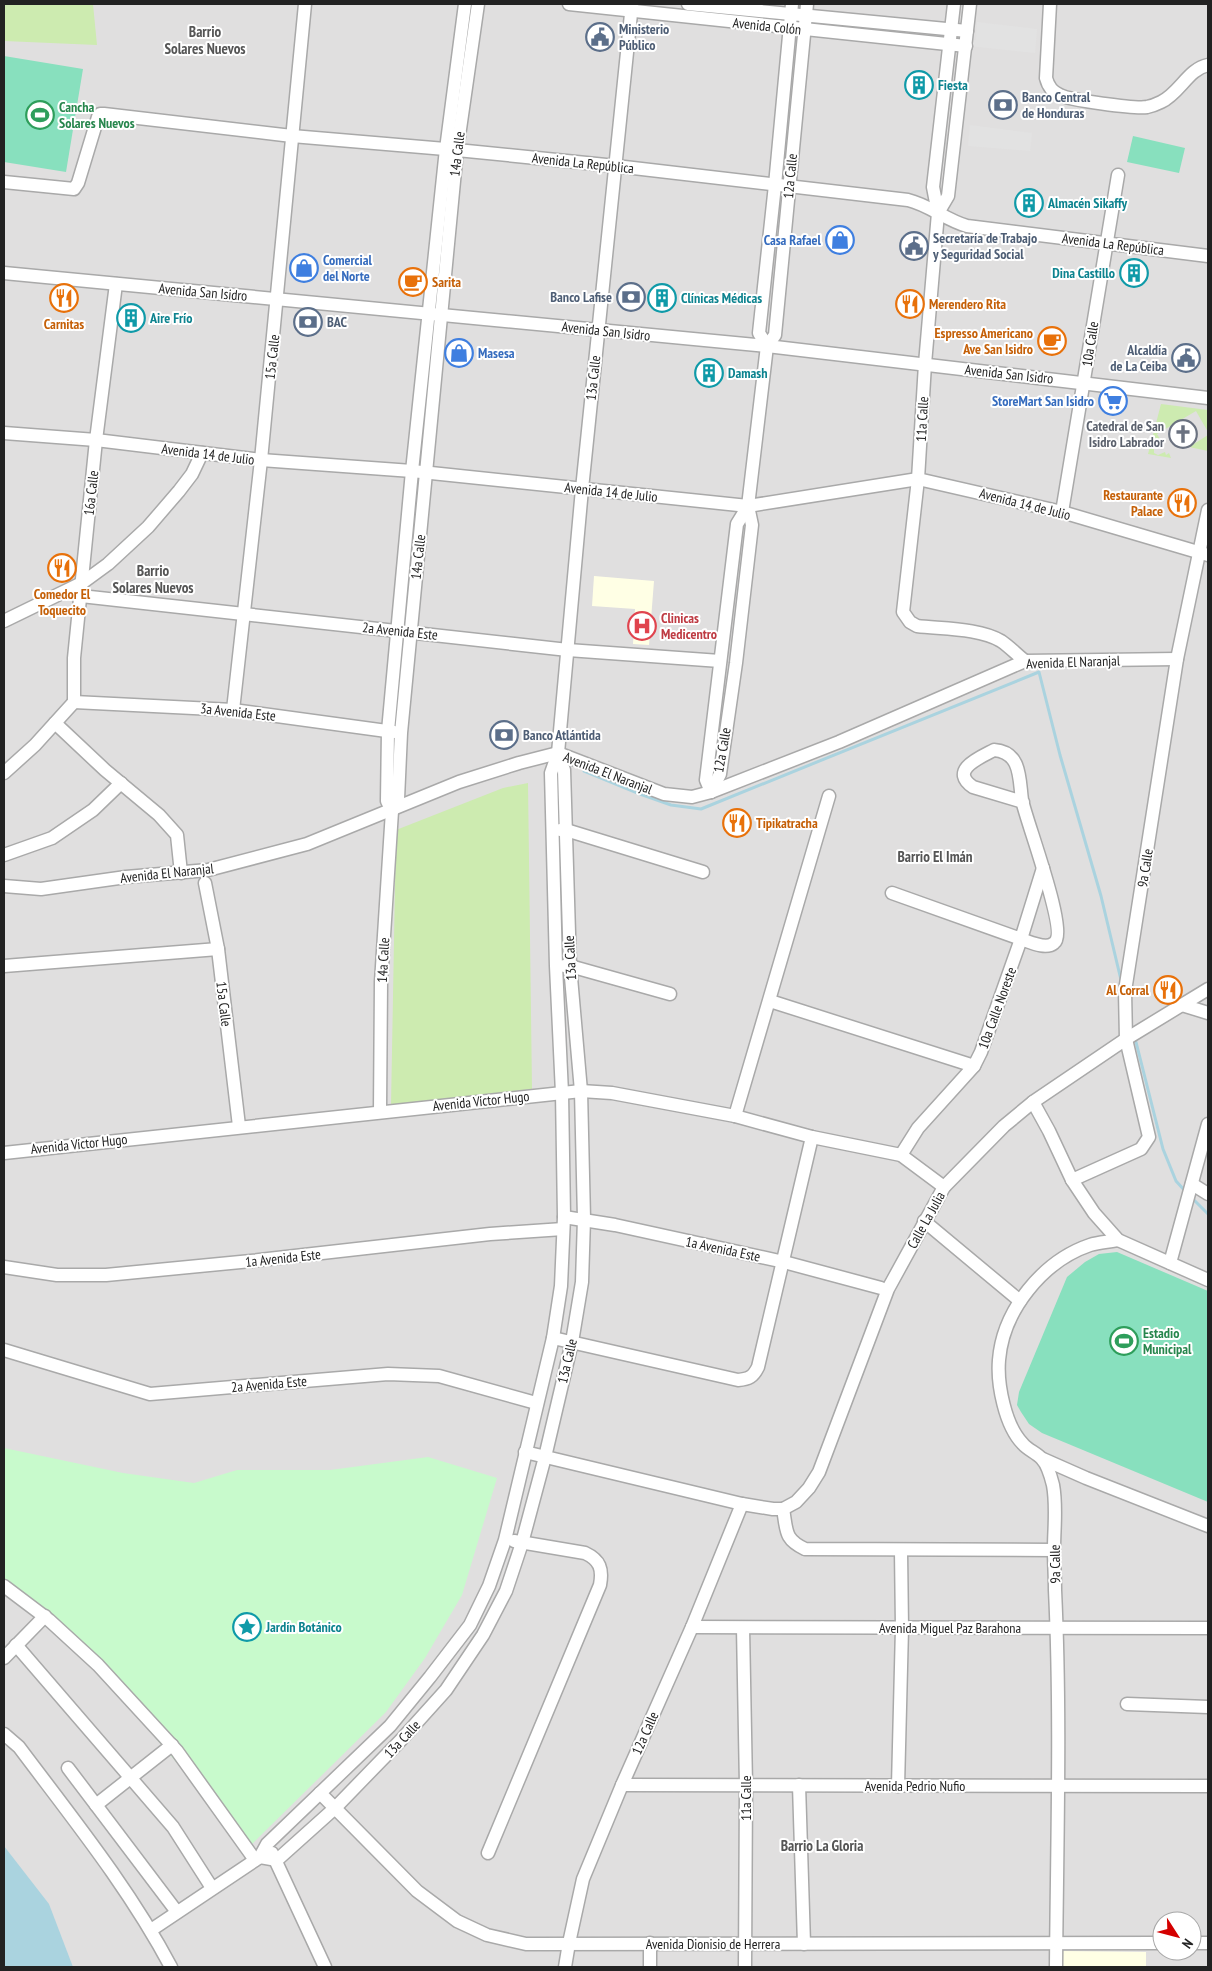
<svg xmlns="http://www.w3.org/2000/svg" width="1212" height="1971" viewBox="0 0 1212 1971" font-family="'PT Sans Narrow',sans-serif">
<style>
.residential{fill:#e0dfdf;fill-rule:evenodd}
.education{fill:#ffffe5}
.grass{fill:#cdebb0}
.park{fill:#c8facc}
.pitch{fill:#88e0be}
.parking{fill:#e2e2e2}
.water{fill:#aad3df}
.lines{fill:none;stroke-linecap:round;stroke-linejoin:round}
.stream{stroke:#aad3df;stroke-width:3}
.minor-casing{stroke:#a9a9a9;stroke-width:15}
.minor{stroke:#fff;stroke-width:12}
.labels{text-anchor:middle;stroke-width:4;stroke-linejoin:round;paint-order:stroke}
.street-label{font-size:14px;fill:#222;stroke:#fff}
.service-label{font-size:14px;font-weight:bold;fill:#4e5e75;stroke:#fff;text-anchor:start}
.culture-label{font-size:14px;font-weight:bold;fill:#0d838f;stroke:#fff;text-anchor:start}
.leisure-label{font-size:14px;font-weight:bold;fill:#27864d;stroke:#fff;text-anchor:start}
.shop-label{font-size:14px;font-weight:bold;fill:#366cbe;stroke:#fff;text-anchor:end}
.food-label{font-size:14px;font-weight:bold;fill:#c56008;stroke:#fff;text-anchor:start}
.worship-label{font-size:14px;font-weight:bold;fill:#5b616d;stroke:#fff;text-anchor:end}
.health-label{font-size:14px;font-weight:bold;fill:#be3a42;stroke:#fff;text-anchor:start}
.neighbourhood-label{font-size:15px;font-weight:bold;fill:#555;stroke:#fff}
</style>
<rect width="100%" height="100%" fill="#f2efe9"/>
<!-- residential -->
<path class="residential" d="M4,4H1208V1967H4ZM1162,1921H1192V1951H1162Z"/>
<!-- education -->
<g class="education">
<path d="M594,576L654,581L649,645L633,644L635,609L592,606Z"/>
<path d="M1061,1951L1146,1952V1967H1061Z"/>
</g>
<!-- grass -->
<g class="grass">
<path d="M4,4H93L97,45L4,41Z"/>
<path d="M1161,404L1208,410V432L1196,411L1157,434L1160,439L1157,441L1159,443L1154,448V453L1158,455L1165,452L1166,455L1169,453L1171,458L1148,454Z"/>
<path d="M1208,435V451L1189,447Z"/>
<path d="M528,783L532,1089L391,1106L396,830L503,788Z"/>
</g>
<!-- park -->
<path class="park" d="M4,1448L123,1473L194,1483L237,1470H330L428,1457L497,1478L462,1595L425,1658L386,1712L249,1847L104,1678L4,1582Z"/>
<!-- pitch -->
<g class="pitch">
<path d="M4,56L83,69L66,172L4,162Z"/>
<path d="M1133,136L1185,148L1179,173L1127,162Z"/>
<path d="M1117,1252L1208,1291V1502L1042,1433L1029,1424L1021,1412L1017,1405L1019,1392L1067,1277L1085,1262L1099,1254Z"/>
</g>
<!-- parking -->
<g class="parking">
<path d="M977,22L1037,29L1035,53L969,46L970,40H976Z"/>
<path d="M970,125L1032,133L1030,151L968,146Z"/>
</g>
<!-- water -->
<path class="water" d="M4,1846L49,1904L73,1967H4Z"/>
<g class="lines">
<!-- stream -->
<g class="stream">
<path d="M584,771L640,794L671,805L701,809L1039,672L1060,755L1101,896L1121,980"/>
<path d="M1136,1042L1163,1149L1176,1181L1186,1192"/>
<path d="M1192,1198L1208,1214"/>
</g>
<defs>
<g id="minor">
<path d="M569,4L966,46"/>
<path d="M688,4L967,31"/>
<path d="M954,4L933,187L938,213L925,364L918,479L903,612L910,622L917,626C942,629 980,628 1001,641C1010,647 1017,655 1025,661"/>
<path d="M1050,4L1046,78C1048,86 1052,92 1060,95C1069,100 1135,109 1147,107C1152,106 1157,104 1161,102C1180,93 1188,69 1208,65"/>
<path d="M4,182L74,189L78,183L98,117L100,114H104L292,136L457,150L616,166L908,200C929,205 946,220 967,226L1208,256"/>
<path d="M938,213L948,196L970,4"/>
<path d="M4,273L767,346L1208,398"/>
<path d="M767,346L759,333L775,185L792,4"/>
<path d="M4,433L96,440L261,460L412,471L748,506L918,479L1062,512L1208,555"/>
<path d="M1062,512L1118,175"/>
<path d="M81,596L568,650L720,661"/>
<path d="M4,621L82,583L108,564L148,527L179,491L192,474L202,453"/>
<path d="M74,702V658L96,440L116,284"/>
<path d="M74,702L233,710L394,732"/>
<path d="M233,710L261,460L305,4"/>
<path d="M55,723L105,770L159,815L177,835L181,873"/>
<path d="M4,773L35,745L74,702"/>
<path d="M711,792L720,774L736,663L752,525L748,506L767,346L775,335L807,4"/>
<path d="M711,792L706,780L737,524L748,506"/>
<path d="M392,811L387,801L388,731L412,471L446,149L465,4"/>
<path d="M560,830H566L703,872"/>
<path d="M4,855L52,838L93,810L121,783"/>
<path d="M205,883L218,949L239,1126"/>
<path d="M4,886L41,889L126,877L208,870L307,844L459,782L519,763L558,753L664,794L692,797L711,792L839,742L1025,661L1177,659"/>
<path d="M892,893L1021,939C1030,942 1046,950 1054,943C1069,932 1026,821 1022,800C1019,780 1022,752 994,750C981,757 948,770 973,787L1023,802"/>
<path d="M4,966L218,949"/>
<path d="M564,966H570L670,994"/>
<path d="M770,1001L974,1066"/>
<path d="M1182,1005L1208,1013"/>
<path d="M1033,1102L1049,1131L1072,1180L1094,1213L1118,1240L1208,1280"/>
<path d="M380,1111L381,982L392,811L398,799L401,733L457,150L478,4"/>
<path d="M735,1116L829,796"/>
<path d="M4,1153L581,1091L612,1093L735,1116L812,1137L901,1155L944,1187"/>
<path d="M901,1155L918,1128L974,1066L981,1052L1021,939L1043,868"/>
<path d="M1072,1180L1141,1149L1149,1137L1126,1039L1125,991L1177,659L1208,510"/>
<path d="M1192,1184L1208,1194"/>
<path d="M564,1217L615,1225L784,1262L881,1288"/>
<path d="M924,1221L1020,1301"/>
<path d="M1170,1263L1208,1124"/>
<path d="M4,1267L57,1275H106L251,1261L490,1234L563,1229"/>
<path d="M553,1338L738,1380C749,1379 753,1377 758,1367L812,1137"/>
<path d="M4,1350L150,1394L388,1374L439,1376L536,1403"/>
<path d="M525,1452L742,1504L773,1509H783L796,1502L809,1488L819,1472L888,1289L944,1187L1004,1126L1033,1102L1126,1039L1208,989"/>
<path d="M1043,1459L1086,1478L1208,1526"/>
<path d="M783,1509C787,1531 784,1539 805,1549L1054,1550"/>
<path d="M4,1586L49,1620L98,1665L177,1751L255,1860"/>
<path d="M692,1627L1208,1628"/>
<path d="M743,1628L746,1785L745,1967"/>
<path d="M16,1645L173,1827L212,1888"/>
<path d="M4,1658L45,1616"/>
<path d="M1127,1704L1208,1707"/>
<path d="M4,1734L19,1747C73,1819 129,1888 171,1967"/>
<path d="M68,1768L177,1912"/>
<path d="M622,1785L1208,1786"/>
<path d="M799,1785L804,1944"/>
<path d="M898,1786L902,1628L901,1551"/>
<path d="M320,1793L417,1891L457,1921L487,1935L526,1944L1162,1943"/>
<path d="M96,1805L172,1745"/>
<path d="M272,1853L325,1967"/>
<path d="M488,1853L600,1585C603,1569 600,1560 585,1553L514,1541"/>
<path d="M260,1857L277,1860L335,1808L401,1740L446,1690L483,1635L506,1591L522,1543L545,1457L572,1342L582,1282L584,1219L581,1091L570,966L564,770L558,753"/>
<path d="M151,1930L260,1857L267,1844L390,1726L430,1677L470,1625L489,1586L505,1540L553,1338L561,1286L564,1217L562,1093L556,966L551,773L558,753L582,489L632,4"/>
<path d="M1192,1943H1208"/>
<path d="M565,1967L569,1943L583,1879L622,1785L692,1627L742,1504"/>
<path d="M650,1967V1943"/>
<path d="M1056,1967C1057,1841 1061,1716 1055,1590C1055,1577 1054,1563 1054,1549C1054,1528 1057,1506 1053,1485C1051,1477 1047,1464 1042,1459C1037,1453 1028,1450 1023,1444C1005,1426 997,1384 999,1360C1003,1310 1043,1261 1090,1245C1099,1242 1109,1242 1118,1240"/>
</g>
</defs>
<!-- minor casing -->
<use href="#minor" class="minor-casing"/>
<!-- minor -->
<use href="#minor" class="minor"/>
</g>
<!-- icons -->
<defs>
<symbol id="civic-ring" viewBox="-11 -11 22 22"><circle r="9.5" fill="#fff" stroke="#5c6f8a" stroke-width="1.5"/><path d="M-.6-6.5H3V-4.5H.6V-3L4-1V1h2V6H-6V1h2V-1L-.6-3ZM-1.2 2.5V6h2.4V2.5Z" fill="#5c6f8a"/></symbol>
<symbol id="building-ring" viewBox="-11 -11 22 22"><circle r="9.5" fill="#fff" stroke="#0f9aa8" stroke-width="1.5"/><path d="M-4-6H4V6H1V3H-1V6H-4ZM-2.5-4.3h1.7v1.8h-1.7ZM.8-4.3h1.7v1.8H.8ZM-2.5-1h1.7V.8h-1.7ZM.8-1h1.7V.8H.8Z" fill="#0f9aa8"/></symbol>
<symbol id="bank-ring" viewBox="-11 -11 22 22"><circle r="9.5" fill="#fff" stroke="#5c6f8a" stroke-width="1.5"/><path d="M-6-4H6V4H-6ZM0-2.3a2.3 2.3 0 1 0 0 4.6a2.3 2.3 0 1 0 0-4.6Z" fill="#5c6f8a"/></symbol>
<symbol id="stadium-ring" viewBox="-11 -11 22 22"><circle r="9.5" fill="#fff" stroke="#2e9e5b" stroke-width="1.5"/><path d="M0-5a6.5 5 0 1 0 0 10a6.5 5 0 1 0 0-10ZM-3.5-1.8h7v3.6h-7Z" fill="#2e9e5b"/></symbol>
<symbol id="shop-ring" viewBox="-11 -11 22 22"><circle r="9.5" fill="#fff" stroke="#3f7fe0" stroke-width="1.5"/><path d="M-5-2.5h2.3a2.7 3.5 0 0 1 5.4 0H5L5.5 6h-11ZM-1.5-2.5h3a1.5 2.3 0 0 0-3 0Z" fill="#3f7fe0"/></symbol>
<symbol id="cafe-ring" viewBox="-11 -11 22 22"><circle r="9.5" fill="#fff" stroke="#e8710a" stroke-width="1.5"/><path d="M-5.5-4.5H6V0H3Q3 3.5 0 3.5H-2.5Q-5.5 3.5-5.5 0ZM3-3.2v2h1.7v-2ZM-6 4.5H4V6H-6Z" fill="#e8710a"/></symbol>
<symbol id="restaurant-ring" viewBox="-11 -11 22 22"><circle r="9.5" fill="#fff" stroke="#e8710a" stroke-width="1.5"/><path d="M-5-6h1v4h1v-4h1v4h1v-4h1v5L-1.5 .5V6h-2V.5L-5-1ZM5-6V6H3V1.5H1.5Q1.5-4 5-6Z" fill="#e8710a"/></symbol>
<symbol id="supermarket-ring" viewBox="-11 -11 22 22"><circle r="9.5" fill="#fff" stroke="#3f7fe0" stroke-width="1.5"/><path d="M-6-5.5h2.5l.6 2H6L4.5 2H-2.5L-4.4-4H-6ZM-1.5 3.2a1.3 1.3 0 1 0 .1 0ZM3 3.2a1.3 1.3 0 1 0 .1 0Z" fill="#3f7fe0"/></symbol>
<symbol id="church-ring" viewBox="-11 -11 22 22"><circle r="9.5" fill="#fff" stroke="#6b7280" stroke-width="1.5"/><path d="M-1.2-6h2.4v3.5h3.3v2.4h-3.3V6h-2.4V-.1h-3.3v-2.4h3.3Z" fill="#6b7280"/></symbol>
<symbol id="hospital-ring" viewBox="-11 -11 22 22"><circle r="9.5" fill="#fff" stroke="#e0444e" stroke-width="1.5"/><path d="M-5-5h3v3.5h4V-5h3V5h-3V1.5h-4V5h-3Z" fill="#e0444e"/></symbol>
<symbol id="sight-ring" viewBox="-11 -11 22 22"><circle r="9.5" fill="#fff" stroke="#0f9aa8" stroke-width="1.5"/><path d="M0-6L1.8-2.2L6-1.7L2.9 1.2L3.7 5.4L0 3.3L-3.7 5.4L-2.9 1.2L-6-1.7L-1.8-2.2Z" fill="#0f9aa8"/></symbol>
</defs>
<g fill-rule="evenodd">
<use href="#civic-ring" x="584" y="21" width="32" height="32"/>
<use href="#building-ring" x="903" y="69" width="32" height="32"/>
<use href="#bank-ring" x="987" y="89" width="32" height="32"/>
<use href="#stadium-ring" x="24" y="99" width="32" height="32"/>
<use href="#building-ring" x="1013" y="187" width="32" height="32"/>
<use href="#shop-ring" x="824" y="224" width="32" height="32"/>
<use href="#civic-ring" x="898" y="230" width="32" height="32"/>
<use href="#shop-ring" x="288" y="252" width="32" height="32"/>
<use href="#building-ring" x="1118" y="257" width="32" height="32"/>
<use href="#cafe-ring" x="397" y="266" width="32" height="32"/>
<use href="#bank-ring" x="615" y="281" width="32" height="32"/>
<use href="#restaurant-ring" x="48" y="282" width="32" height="32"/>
<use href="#building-ring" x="646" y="282" width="32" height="32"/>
<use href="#restaurant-ring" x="894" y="288" width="32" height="32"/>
<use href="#building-ring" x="115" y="302" width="32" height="32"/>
<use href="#bank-ring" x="292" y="306" width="32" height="32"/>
<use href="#cafe-ring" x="1036" y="325" width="32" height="32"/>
<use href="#shop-ring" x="443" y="337" width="32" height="32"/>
<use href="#civic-ring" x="1170" y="342" width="32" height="32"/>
<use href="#building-ring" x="693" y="357" width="32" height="32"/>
<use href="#supermarket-ring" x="1097" y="385" width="32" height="32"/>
<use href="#church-ring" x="1167" y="418" width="32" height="32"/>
<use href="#restaurant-ring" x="1166" y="487" width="32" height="32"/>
<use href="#restaurant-ring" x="46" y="552" width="32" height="32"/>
<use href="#hospital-ring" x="626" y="610" width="32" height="32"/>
<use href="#bank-ring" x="488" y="719" width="32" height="32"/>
<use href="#restaurant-ring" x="721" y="807" width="32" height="32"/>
<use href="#restaurant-ring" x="1152" y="974" width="32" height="32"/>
<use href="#stadium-ring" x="1108" y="1325" width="32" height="32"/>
<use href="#sight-ring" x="231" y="1611" width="32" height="32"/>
</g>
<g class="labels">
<!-- street labels -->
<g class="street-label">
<text transform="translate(767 26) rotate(6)" y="5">Avenida Colón</text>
<text transform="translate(457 154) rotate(-83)" y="5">14a Calle</text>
<text transform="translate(583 163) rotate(6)" y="5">Avenida La República</text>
<text transform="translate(790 176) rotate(-85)" y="5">12a Calle</text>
<text transform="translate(1113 244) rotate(7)" y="5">Avenida La República</text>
<text transform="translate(203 292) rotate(5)" y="5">Avenida San Isidro</text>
<text transform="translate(606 331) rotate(6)" y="5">Avenida San Isidro</text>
<text transform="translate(1090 344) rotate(-81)" y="5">10a Calle</text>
<text transform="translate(272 357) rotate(-84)" y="5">15a Calle</text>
<text transform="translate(1009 374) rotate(6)" y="5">Avenida San Isidro</text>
<text transform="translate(593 378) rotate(-84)" y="5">13a Calle</text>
<text transform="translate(922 419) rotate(-87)" y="5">11a Calle</text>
<text transform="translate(208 454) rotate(7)" y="5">Avenida 14 de Julio</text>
<text transform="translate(611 492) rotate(6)" y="5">Avenida 14 de Julio</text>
<text transform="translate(91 493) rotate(-84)" y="5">16a Calle</text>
<text transform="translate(1025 504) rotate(14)" y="5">Avenida 14 de Julio</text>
<text transform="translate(418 557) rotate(-84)" y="5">14a Calle</text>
<text transform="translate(400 631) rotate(6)" y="5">2a Avenida Este</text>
<text transform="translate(1073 662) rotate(-2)" y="5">Avenida El Naranjal</text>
<text transform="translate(238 712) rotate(6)" y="5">3a Avenida Este</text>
<text transform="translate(722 750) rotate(-80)" y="5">12a Calle</text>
<text transform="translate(608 773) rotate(21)" y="5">Avenida El Naranjal</text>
<text transform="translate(1145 868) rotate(-81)" y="5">9a Calle</text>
<text transform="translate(167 873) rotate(-6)" y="5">Avenida El Naranjal</text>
<text transform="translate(570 958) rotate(-93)" y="5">13a Calle</text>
<text transform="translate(383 960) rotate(-87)" y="5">14a Calle</text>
<text transform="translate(224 1004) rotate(83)" y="5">15a Calle</text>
<text transform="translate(997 1008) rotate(-70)" y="5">10a Calle Noreste</text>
<text transform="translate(481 1101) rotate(-6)" y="5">Avenida Víctor Hugo</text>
<text transform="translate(79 1144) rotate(-6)" y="5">Avenida Víctor Hugo</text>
<text transform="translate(926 1220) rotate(-61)" y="5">Calle La Julia</text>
<text transform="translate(723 1249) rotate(12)" y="5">1a Avenida Este</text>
<text transform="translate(283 1258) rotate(-6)" y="5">1a Avenida Este</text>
<text transform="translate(567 1361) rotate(-77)" y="5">13a Calle</text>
<text transform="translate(269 1384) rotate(-5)" y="5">2a Avenida Este</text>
<text transform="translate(1055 1564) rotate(-91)" y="5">9a Calle</text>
<text x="950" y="1633">Avenida Miguel Paz Barahona</text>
<text transform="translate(645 1733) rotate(-66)" y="5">12a Calle</text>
<text transform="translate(402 1739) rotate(-47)" y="5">13a Calle</text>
<text x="915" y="1791">Avenida Pedrio Nufio</text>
<text transform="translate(746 1798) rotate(-90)" y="5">11a Calle</text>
<text x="713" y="1949">Avenida Dionisio de Herrera</text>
</g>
<!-- service labels -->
<g class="service-label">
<text x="619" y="34">Ministerio<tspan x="619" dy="16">Público</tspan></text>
<text x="1022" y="102">Banco Central<tspan x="1022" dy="16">de Honduras</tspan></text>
<text x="933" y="243">Secretaría de Trabajo<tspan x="933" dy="16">y Seguridad Social</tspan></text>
<text x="612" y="302" text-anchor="end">Banco Lafise</text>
<text x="327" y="327">BAC</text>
<text x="1167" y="355" text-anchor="end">Alcaldía<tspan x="1167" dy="16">de La Ceiba</tspan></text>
<text x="523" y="740">Banco Atlántida</text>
</g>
<!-- culture labels -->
<g class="culture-label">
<text x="938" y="90">Fiesta</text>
<text x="1048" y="208">Almacén Sikaffy</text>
<text x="1115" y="278" text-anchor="end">Dina Castillo</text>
<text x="681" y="303">Clínicas Médicas</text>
<text x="150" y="323">Aire Frío</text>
<text x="728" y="378">Damash</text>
<text x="266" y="1632">Jardín Botánico</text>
</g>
<!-- leisure labels -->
<g class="leisure-label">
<text x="59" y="112">Cancha<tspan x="59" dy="16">Solares Nuevos</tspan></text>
<text x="1143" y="1338">Estadio<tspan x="1143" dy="16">Municipal</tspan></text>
</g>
<!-- shop labels -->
<g class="shop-label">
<text x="821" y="245">Casa Rafael</text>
<text x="323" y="265" text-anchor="start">Comercial<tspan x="323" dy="16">del Norte</tspan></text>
<text x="478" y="358" text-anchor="start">Masesa</text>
<text x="1094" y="406">StoreMart San Isidro</text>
</g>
<!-- food labels -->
<g class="food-label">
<text x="432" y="287">Sarita</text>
<text x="929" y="309">Merendero Rita</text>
<text x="64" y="329" text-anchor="middle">Carnitas</text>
<text x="1033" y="338" text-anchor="end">Espresso Americano<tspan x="1033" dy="16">Ave San Isidro</tspan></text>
<text x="1163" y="500" text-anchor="end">Restaurante<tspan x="1163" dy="16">Palace</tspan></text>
<text x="62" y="599" text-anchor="middle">Comedor El<tspan x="62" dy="16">Toquecito</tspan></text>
<text x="756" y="828">Tipikatracha</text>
<text x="1149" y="995" text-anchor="end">Al Corral</text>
</g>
<!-- worship labels -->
<g class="worship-label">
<text x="1164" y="431">Catedral de San<tspan x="1164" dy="16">Isidro Labrador</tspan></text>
</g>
<!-- health labels -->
<g class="health-label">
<text x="661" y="623">Clinicas<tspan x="661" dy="16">Medicentro</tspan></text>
</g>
<!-- neighbourhood labels -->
<g class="neighbourhood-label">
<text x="205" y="37">Barrio<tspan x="205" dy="17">Solares Nuevos</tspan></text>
<text x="153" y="576">Barrio<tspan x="153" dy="17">Solares Nuevos</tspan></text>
<text x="935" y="862">Barrio El Imán</text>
<text x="822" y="1851">Barrio La Gloria</text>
</g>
</g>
<!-- border -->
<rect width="1212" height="1971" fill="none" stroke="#222222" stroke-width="10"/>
<!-- north arrow -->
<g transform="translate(1177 1936) rotate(126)"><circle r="24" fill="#ffffff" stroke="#a7a7a7"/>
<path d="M0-4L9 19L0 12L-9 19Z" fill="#d40000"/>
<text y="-8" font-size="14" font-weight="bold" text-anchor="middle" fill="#222222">N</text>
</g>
</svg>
